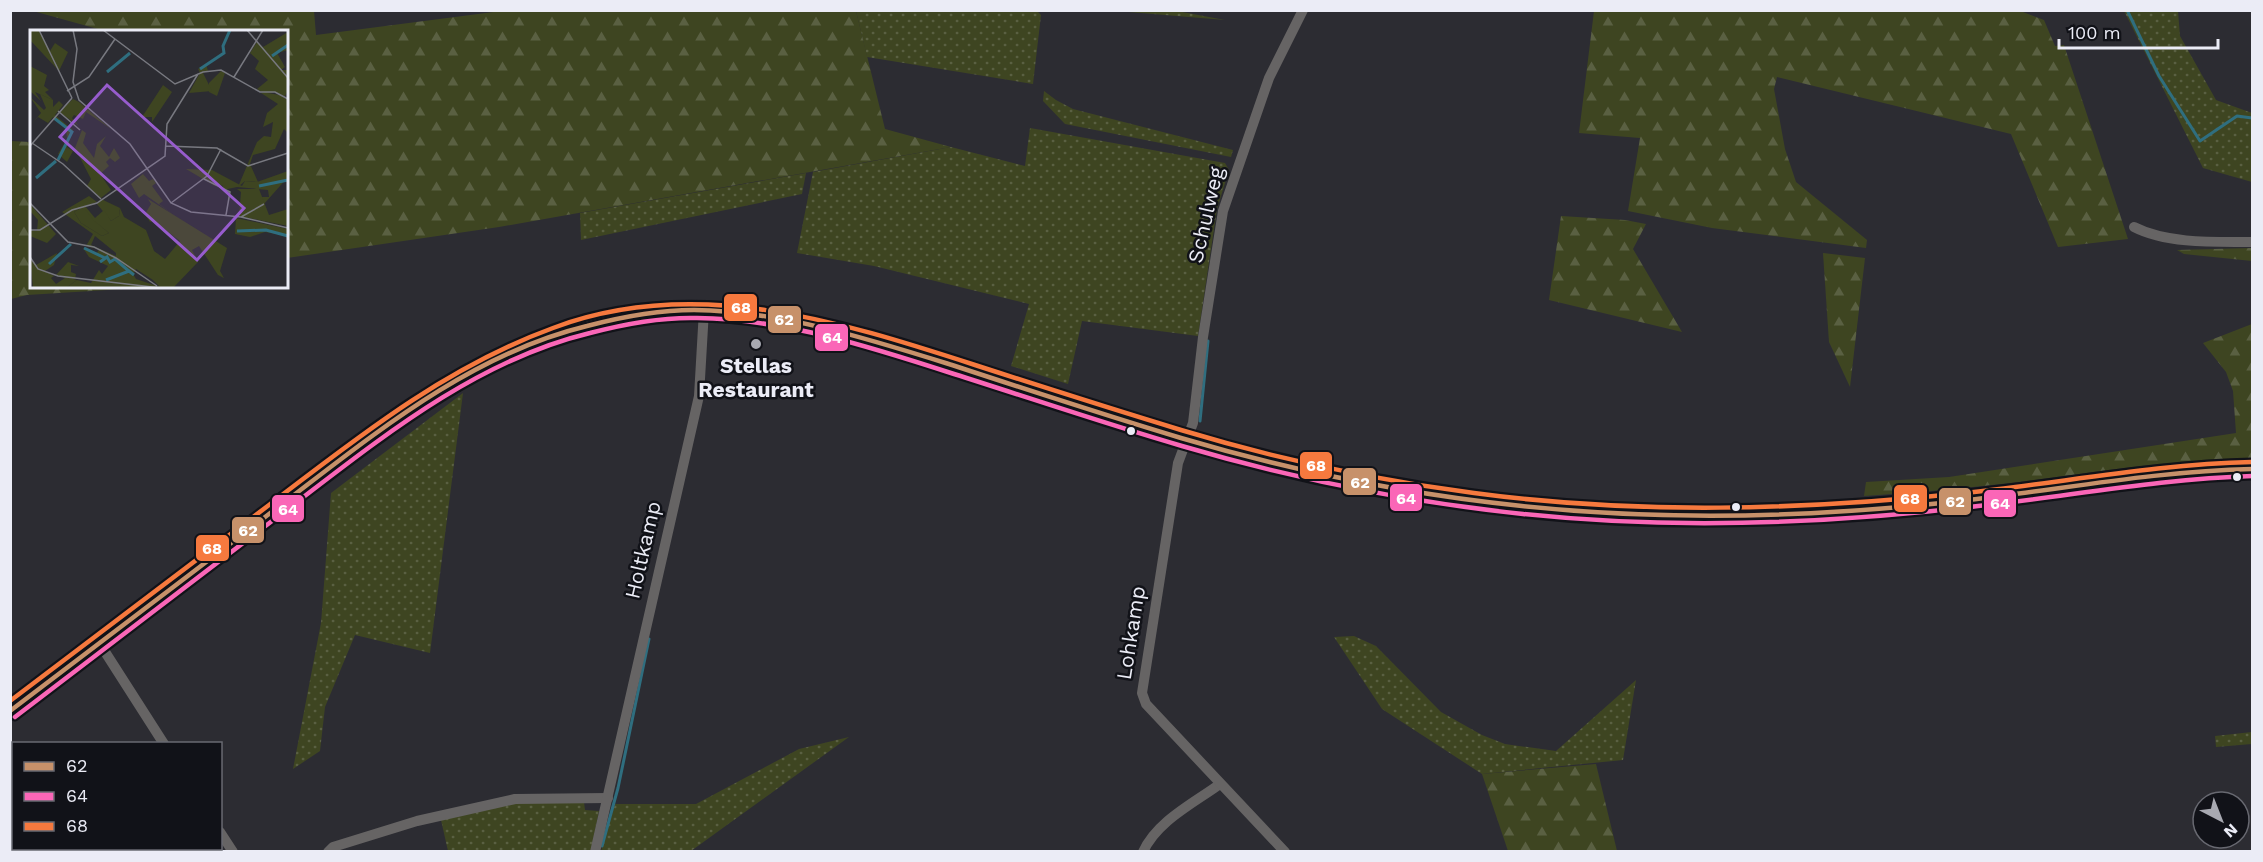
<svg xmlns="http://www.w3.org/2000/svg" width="2263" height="862" viewBox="0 0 2263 862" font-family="'Work Sans',sans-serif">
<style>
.grass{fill:url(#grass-dots)}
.forest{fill:url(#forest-firs)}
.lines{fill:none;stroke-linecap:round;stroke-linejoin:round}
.stream{stroke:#2f6e7f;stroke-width:3}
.minor{stroke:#666464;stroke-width:10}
.major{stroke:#686566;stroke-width:14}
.bus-1-casing{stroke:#111218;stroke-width:9}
.bus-2-casing{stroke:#111218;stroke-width:9}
.bus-3-casing{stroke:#111218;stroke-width:9}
.bus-1{stroke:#c7916a;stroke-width:4.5}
.bus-2{stroke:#fa66b7;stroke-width:4.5}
.bus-3{stroke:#f6793e;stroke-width:4.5}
.poi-dot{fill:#a8a9b1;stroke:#111218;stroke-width:2}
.bus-dot{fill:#ebecf6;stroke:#111218;stroke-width:2}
.labels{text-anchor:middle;stroke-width:5;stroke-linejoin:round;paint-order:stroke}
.street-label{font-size:21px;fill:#ebecf6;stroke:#111218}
.poi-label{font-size:21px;font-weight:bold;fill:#ebecf6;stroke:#111218}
.inset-river{fill:none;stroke:#2f6e7f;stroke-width:3}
.inset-road{fill:none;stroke:#787980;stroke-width:1.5}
.view{fill:#975ccd;fill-opacity:0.15;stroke:#975ccd;stroke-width:3}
.inset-edge{fill:none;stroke:#ebecf6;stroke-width:3}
.line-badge{stroke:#111218;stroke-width:2}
.badge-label{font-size:16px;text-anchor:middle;font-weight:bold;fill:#fff}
</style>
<defs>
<pattern id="grass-dots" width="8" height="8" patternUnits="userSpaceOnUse" patternTransform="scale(1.5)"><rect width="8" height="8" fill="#3e4521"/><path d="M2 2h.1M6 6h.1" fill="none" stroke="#5a6042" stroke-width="1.8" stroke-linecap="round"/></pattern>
<pattern id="forest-firs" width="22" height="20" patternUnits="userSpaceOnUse" patternTransform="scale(1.5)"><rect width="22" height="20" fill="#3e4521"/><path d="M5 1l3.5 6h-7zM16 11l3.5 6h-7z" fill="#5a6042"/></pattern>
</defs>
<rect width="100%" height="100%" fill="#2c2c32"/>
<!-- grass -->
<g class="grass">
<path d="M856,11H1037L1041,15L1033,84L867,57Z"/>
<path d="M1117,11H1177L1225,20Z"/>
<path d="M2124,11H2178L2180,36L2216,100L2252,113V182L2203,168Z"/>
<path d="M1044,91L1056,100L1073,109L1233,150L1231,157L1065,124L1043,101Z"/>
<path d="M1030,128L1225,163L1229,170L1217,209L1198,336L1082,321L1068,384L1011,366L1029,304L874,266L797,253L813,172L951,147L1025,166Z"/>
<path d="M806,173L802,194L581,240L580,213Z"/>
<path d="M463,393L430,653L355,635L325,707L320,751L293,769L321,623L331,493Z"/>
<path d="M1354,636L1376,646L1441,712L1482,735L1505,744L1556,751L1636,680L1623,760L1482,774L1382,709L1334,637Z"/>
<path d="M2252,732V744L2216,747L2215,736Z"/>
<path d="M849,737L691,851H601L615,804H696L799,749Z"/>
<path d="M515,802H584L585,810L599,811L591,851H448L441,820Z"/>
</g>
<!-- forest -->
<g class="forest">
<path d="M509,10L856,11L885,129L951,147L499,227L287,258L286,32L105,31L33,11H314L316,35Z"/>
<path d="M1594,11L2018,10L2044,20L2055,46L2064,45L2128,239L2058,247L2011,134L1777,77L1774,89L1785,149L1796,182L1867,240L1866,248L1712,228L1628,211L1640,138L1579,133Z"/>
<path d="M10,141L31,142L32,286L155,287L27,295L11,299Z"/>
<path d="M1561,216L1625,220L1646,224L1633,249L1682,332L1549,300Z"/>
<path d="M2252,248V261L2184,254L2177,250Z"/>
<path d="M1823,253L1865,258L1850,387L1829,342Z"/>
<path d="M2252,324V460C2183,458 2111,470 2042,479C1983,487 1924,492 1864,496L1866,482L1949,477L2236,433L2233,391L2226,372L2203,343Z"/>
<path d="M1596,764L1617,851H1508L1482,774Z"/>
</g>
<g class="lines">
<!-- stream -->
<g class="stream">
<path d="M2127,10L2159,76L2200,141L2237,116L2252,118"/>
<path d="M1200,421L1208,341"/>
<path d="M602,846L618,788L649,639"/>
</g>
<!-- minor -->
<g class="minor">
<path d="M2134,227C2167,244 2216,242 2252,242"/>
<path d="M100,644L164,744"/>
<path d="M220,832L233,852"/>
<path d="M328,852L333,847L417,821L515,799L608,798"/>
<path d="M595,852L699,396L704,310"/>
<path d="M1143,852C1157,821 1194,803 1220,784"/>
<path d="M1285,852L1146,704L1142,693L1178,463L1193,423L1203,337L1223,211L1269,78L1303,10"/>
</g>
<!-- major -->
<path class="major" d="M10,711L347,455C408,409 462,372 533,344C545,339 557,333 570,330C605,320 641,315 677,311C700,309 723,312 746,315C817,323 880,342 948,364C1026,389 1105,415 1184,439C1309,477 1441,501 1572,511C1708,521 1842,514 1977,499C2069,488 2160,469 2252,469"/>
<defs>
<path id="bus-1" d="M10,711C97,645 183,580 269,514C366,441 466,355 587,326C621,317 658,310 694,310C781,311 869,339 952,365C1028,390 1104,415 1181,438C1292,471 1406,494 1522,506C1673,522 1827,517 1977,499C2069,488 2159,471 2252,469"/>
<path id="bus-2" d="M15,717C101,652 186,586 272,521C369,448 469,362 590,333C624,324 661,317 697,318C784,319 871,347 954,374C1030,398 1106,424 1182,446C1294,479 1408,502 1523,514C1674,530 1827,524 1978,506C2070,496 2160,479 2252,476"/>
<path id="bus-3" d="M10,701C97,636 183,570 269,505C358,437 446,367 553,328C694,275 839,321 975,365C1043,387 1112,409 1181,430C1277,459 1375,480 1474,493C1638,515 1802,510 1965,493C2061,483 2155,464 2252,462"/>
</defs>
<!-- bus-1 casing -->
<use href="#bus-1" class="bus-1-casing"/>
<!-- bus-2 casing -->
<use href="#bus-2" class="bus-2-casing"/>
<!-- bus-3 casing -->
<use href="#bus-3" class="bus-3-casing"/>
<!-- bus-1 -->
<use href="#bus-1" class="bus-1"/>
<!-- bus-2 -->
<use href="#bus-2" class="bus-2"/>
<!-- bus-3 -->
<use href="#bus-3" class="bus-3"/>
</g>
<!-- markers -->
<circle class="poi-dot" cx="756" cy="344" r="6"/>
<g class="bus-dot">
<circle cx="1131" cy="431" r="5"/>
<circle cx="2237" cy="477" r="5"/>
<circle cx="1736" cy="507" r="5"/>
</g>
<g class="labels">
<!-- street labels -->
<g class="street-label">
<text transform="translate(1206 215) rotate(-77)" y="7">Schulweg</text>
<text transform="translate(643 550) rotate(-77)" y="7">Holtkamp</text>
<text transform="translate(1131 633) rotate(-81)" y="7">Lohkamp</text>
</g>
<!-- poi labels -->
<g class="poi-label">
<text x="756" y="373">Stellas<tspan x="756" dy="24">Restaurant</tspan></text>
</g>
</g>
<!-- overview -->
<g transform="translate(30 30)">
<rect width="258" height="258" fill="#2c2c32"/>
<path d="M191,41L195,43L187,66L179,62V53ZM133,55L142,62L122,92V87H112ZM10,64L23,70V77L29,71L33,75L25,85L43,100L37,117L43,121L37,132L28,124L37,109L36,98L23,87L18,93L8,87L0,96L11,83L0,67L14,80L16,78ZM156,139L182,140L212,156L215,151L227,152L258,141V147L234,174L231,167H239L238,160L207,157L193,160V156L187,153L185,156ZM113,144L119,151L123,149L126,153L122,156L133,171L129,174L144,185L114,164L109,168L101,154ZM71,169L90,178L89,186L81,191L67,174ZM0,174L26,204L17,213L0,206V200L7,201L8,190L0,181ZM54,176L64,190L79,203L72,206L51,193L44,182ZM27,223L24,235L15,241L24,246L21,248L26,254L35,248L26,245L38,232L49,236L41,235V242L46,244L45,249L40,248L47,250L36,258H3L0,228L6,235Z" fill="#3e4521"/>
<path d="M0,0H9L20,21L25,13L38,22L29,41L0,10ZM258,2V20L247,23L255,37L251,40H258V61L255,66L232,62L227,59L238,50L225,39L229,31L220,23L227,12L233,17ZM176,34L178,41L173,43L182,61L159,63L170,43L168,39ZM0,36L17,45L14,56L19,60L15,62L23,70L5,62L11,71L0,61ZM245,62L258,70V103L254,99L245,119L223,125L220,134L228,152L215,151L208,157L227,112L234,106L241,107L243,92L233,97L237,83L248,74L231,63ZM43,69L49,72L81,99L56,82L53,89L44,85L42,88L49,96L29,82ZM52,100L56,103L53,113L64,128L67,114L76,106L70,116L79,127L84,118L90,128L85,132L80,128L76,132L79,136L70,144L81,160L71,168L57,156L61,149L45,118ZM207,159H229L239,185L258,179V196L209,186L211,162ZM59,166L67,172L55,176L65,188L74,180L81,191L89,186L90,178L94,187L116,200L124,221L135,229L150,211L124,191L120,192L115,184L121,174L118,169L197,218L190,241L194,248L188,245L169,216L162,220L168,232L143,258H36L47,250L61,253L69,240L72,244L78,236L59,227L53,218L66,225L69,219L56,216L63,204L32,182ZM53,176L63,190L79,203L72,206L51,193L44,182ZM65,206L86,223V226L61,215ZM106,239L123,250L130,257L106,249L103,244ZM206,188L258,199V206L235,202L220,207L205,204Z" fill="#3e4521" fill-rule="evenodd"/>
<path class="inset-river" d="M242,26L258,15M170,39L194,23L193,16L200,0M77,42L100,23M24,88L42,102L28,130M6,148L26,131M229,156L258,150M207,201L236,200L258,206M54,218L75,228M70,232L77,227L80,232L85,229L100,242M19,234L41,214M76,250L99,241L104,245"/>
<path class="inset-road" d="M9,0L42,68M43,0L47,19L43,52L49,70L100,114L141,173L161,182L211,187L258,198M73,0L145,54L173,42L191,40L230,62H245L258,69M217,0L258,48M204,47L233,0M37,61L59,47L85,9M28,81L50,100M2,113L33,134L71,169M0,116L42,68M136,116L187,118L218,136L258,123M174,149L200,162L196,185M0,173L38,212L64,217L86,228L127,256M141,173L177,146L191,119M211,187L234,174M0,200H10L42,180L67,173L135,126L137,94L168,44M0,227L8,239L28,246L131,258"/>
<path class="view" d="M77,55L214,178L167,230L30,107Z"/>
<rect width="258" height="258" class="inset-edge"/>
</g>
<g class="line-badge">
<rect x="723" y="293" width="35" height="29" rx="6" fill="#f6793e"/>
<rect x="767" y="305" width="35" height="29" rx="6" fill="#c7916a"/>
<rect x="814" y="323" width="35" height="29" rx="6" fill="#fa66b7"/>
<rect x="1299" y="451" width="34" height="29" rx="6" fill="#f6793e"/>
<rect x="1342" y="467" width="35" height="29" rx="6" fill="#c7916a"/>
<rect x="1389" y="483" width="34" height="29" rx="6" fill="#fa66b7"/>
<rect x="1893" y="484" width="35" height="29" rx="6" fill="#f6793e"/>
<rect x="1938" y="487" width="34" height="29" rx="6" fill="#c7916a"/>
<rect x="1983" y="489" width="34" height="29" rx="6" fill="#fa66b7"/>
<rect x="271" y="494" width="34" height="29" rx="6" fill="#fa66b7"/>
<rect x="231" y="516" width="34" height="28" rx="6" fill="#c7916a"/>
<rect x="195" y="534" width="35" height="28" rx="6" fill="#f6793e"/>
</g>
<g class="badge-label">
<text x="741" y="313">68</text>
<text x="784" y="325">62</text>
<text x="832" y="343">64</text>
<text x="1316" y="471">68</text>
<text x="1360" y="488">62</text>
<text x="1406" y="504">64</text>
<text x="1910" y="504">68</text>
<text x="1955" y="507">62</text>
<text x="2000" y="509">64</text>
<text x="288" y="515">64</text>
<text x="248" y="536">62</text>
<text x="212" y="554">68</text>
</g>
<!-- border -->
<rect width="2263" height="862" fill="none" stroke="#ebecf6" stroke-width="24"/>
<!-- legend -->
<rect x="12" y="742" width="210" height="108" fill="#111218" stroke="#686971" stroke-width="1.5"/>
<rect x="24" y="762" width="30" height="9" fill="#c7916a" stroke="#686971" stroke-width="1.5"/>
<text x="66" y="772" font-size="18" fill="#ebecf6">62</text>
<rect x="24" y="792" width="30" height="9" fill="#fa66b7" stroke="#686971" stroke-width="1.5"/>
<text x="66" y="802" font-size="18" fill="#ebecf6">64</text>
<rect x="24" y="822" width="30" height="9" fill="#f6793e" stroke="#686971" stroke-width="1.5"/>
<text x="66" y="832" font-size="18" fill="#ebecf6">68</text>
<!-- north arrow -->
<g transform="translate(2221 820) rotate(138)"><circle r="28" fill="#111218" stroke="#686971" stroke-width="1.5"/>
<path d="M0-4.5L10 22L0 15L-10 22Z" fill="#a8a9b1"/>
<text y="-9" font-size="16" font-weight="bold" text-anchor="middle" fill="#ebecf6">N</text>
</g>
<!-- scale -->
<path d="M2059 39v9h159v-9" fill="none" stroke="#ebecf6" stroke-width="3"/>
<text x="2068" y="39" font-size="18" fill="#ebecf6" stroke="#111218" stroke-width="4.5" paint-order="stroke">100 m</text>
</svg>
